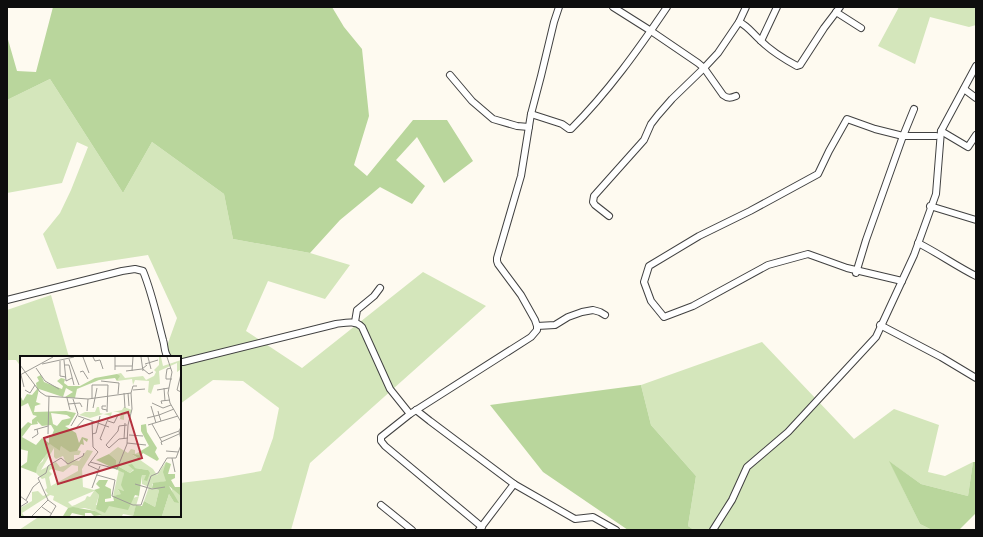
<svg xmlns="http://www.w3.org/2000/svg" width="983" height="537" viewBox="0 0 983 537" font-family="Lora,serif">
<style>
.green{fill:#d4e6bb}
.forest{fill:#b9d69c}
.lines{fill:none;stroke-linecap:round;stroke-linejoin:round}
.minor-casing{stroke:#414141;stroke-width:8}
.minor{stroke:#fff;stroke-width:6}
.inset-road{fill:none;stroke:#9e9c96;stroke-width:1}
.view{fill:#b4303d;fill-opacity:0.15;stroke:#b4303d;stroke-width:2}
.inset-edge{fill:none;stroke:#0e0e0e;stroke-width:2}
</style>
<rect width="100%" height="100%" fill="#fefaf0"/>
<!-- green -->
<g class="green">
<path d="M899,7H976V25L969,27L930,17L915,64L878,46Z"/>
<path d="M50,79L123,193L152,142L224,194L233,239L310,253L350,265L325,299L268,281L246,331L302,368L423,272L486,306L310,463L291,530H19L40,516H180V483L222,478L261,471L273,438L279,408L243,381L213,380L180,404V357H163L177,318L148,255L57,269L43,234L60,213L71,190L88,147L77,142L62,183L7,193V100Z"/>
<path d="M51,295L69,357H21V367L16,360H7V310Z"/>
<path d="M762,342L854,439L894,409L939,425L928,472L945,476L973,462L968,496L921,484L890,462L920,524L932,530H694L688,526L696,476L651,425L641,385Z"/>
</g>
<!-- forest -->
<g class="forest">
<path d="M53,7H332L344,27L362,49L369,116L354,165L367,176L413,120H447L473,161L444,183L417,137L396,160L425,186L412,204L380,187L340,220L310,253L233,239L224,194L152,142L123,193L50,79L7,100V36L17,71L36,72Z"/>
<path d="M641,385L651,425L696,476L688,526L694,530H628L543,472L490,405Z"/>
<path d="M889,461L921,484L968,496L973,462H976V513L959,530H932L920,524Z"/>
</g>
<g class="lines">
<defs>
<g id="minor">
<path d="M613,7L651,31L698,63L704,68L723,95C728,99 731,98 736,96"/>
<path d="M836,12L861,28"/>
<path d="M739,22C748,26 753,34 760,40C771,51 784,59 797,66L800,65L824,28L840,7"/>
<path d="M761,41L777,7"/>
<path d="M450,75L472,101L493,119L517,126L529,127"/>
<path d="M964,89L976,98"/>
<path d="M531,114L562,124L569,129H571C608,92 638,50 667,7"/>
<path d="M941,131L968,147L976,135"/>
<path d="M930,206L976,220"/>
<path d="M609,216L595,205L593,202L594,196L644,140L651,124L658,115L672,99L704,68L718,53L739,22L746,7"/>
<path d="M918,243C938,253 956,266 976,276"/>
<path d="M856,273L866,240L903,136L914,109"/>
<path d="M902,281L847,268L808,254L768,265L693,306L664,317L651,301L644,282L649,266L699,236L750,211L818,174L829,151L847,119L875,129L903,136H936"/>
<path d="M7,300L122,271L135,269L143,271C152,293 157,317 163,340C165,346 164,353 168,357"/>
<path d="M355,322L357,310L374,296L380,288"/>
<path d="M880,325L941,357L976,378"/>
<path d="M537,326L555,325L568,317L582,312L593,310L600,312L605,315"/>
<path d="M180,362H183L336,324C345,323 355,320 362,327L390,389L410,414"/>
<path d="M416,410L430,421L514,484L575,519L593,517L616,530"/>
<path d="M381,505L412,530"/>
<path d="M482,527L385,446L381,441V437L410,414L531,337L537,330V326L535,320L521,295L498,264L497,261V258L521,176L531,114L541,76L554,22L559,7"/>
<path d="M479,530L514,484"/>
<path d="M713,530L732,500L747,467L788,432L876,337L914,255L936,194L941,131L976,66"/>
</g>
</defs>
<!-- minor casing -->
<use href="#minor" class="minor-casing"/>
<!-- minor -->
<use href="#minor" class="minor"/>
</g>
<!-- overview -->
<g transform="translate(20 356)">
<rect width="161" height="161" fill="#fefaf0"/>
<path d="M139,1H141L143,10L161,4V13L157,16V7L139,15L140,28L134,29L131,38L128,36L129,25L115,24L113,29L112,23L97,25L99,21L97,18L101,17L105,22L123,20L126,24L134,20L136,16L134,14L139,9ZM77,51H79L80,57L84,58L102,54L104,51L112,54L111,57L104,59V64L100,63L101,57L97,56H92L91,60L83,58L70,62L59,59L65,56H75ZM30,87L40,95L41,90L61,95L59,99H54V104L59,105L67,94L73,95L62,113L63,131L74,134L79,139L76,149L89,150L119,140L113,160L103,158L102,160H81L75,155L65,152H48L33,144L34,140L30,139L2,157L4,160H0V152L12,145V136L18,135L23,140L28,138L25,134L27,132L25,122L22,123L16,117V111L23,105L26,91ZM34,92V101L36,103L43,100L47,109L40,111L36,106L21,114ZM52,109L58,110V115L31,130L29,121L32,118L29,115L31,113L43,116ZM74,135L70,141L67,140L65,144L55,149L52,150L48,146ZM98,91L108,97L111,93L115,94V98L119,96V99H113L133,113L137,119L146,106V125L132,128V132L139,134L135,151L124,145L129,131L122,128V119L126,118L128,114L115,112L110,117L96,109V104L89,98ZM99,113L104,117L102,129L104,135L98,134L102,138L93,140ZM151,128L161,140V160H142L149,138L154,146Z" fill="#d4e6bb" fill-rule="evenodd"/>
<path d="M97,18L100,20L97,25L95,22L79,24L57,33L55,42L45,41L53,36L46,32L43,41L19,33L16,46L21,48L15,50L14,56L46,55L56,57L49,69L45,70L56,77L59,87L62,81L68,83L67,86L63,83L64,89L61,88L57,95L50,96L41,90L40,95L30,88L26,91L28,96L17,111L16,117L0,111L7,106L8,95L0,93V74L8,66L12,68V64L17,60L13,59L8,47L0,51V39L3,45L7,38L12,39L17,33L16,27L19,25L17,21L21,19L24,26L42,33L43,30L37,25L41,22L45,23L44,27L48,30H60L75,22ZM31,57L47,59L51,62L42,64L37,70L33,68ZM17,65L22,70L31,69L34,74L32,79H29V87L22,82L16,89L2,81L11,69L18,68ZM126,68L127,76L137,92L135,96L139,103L137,105L123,97L119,103L112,98L119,99V96L129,90L121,75V69ZM89,98L96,104V109L110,117L114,114L108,109L112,108L115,112L128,114L130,117L127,125L124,124L126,119H122L119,140L115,139L108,154L89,150L85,157L76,153L79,139L74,134L80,132L76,128L79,124H88L85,130L91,133V142L85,143V146L94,145L93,140L101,138L98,133L104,135L101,129L104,117L76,104ZM146,106L151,108L148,118H155V122L151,124L155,131H161V140L149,130L159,147L154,146L149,138L142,160H113L116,149L122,150L124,145L135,151L139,134L132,132L133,127L146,125L143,116ZM53,151L75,155L82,159L74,160L71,157H65V160L52,157L50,160H43L48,152Z" fill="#b9d69c" fill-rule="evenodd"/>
<path class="inset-road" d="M63,1L69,17M73,1L75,5L80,4L83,13M121,1L123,15M128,1L131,13M147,1L152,16L148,37L150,47L161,66M49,3L59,29M44,4L46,25L52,22M40,5V20L46,21M22,8L54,1M125,8L138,4M0,9L20,36L26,40L68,43L111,37M45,9H49L54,29M95,10H112M16,12L25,25L39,33M151,12L147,13L146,20V23H152M123,13L129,18L133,16M95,14V1M106,15L122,13L127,9M112,15L113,1M60,16L63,15L68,23M161,18L157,34L161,36M0,19L33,1M1,19L4,31M81,25L99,27L98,38M144,32L145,45M5,34L10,37L15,29M113,34L125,33M137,34L149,32M104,37L105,52M108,37L109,50M47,42L50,54M72,43V29H88L87,56M132,47L143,52L151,49M48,48L60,47L62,51M142,48L141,45L150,44M86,50H82V53L87,54M131,50L136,67M73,52L77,32M67,55L68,43M138,55L139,59L154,53M58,60L89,71M127,62L139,59L141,65M72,65L73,91L78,96L68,109L79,114M88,65L94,67L98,59M132,68L142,86M107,69L99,70L98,75L86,89L89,92L99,83L108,82M128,69L158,60M51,70L58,58L53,43M161,71L159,75L161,84M56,72L64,63M14,74L28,70M28,78L29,40M72,78L76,77L80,60M109,79L123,80M12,82L18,78L17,73M140,82L159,75M104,83L105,67M82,84L80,83L88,63M107,87L126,89M142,89L141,86L159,78M146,95L158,96M152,102L155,116M70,106L97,113L107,88L108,69L112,53L111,37L113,30H117M77,119L95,124L92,140L113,149H121L131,120L138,117L147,102H156L161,89M115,128L132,133L145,131M72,132L80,110M0,140L8,146L0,151M6,144L13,131L19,126M22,151L32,158M12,160L28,144M30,160L36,150L28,144L18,122L26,117L28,110L41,102L48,108L63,100L64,97"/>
<path class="view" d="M108,56L122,102L38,128L24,82Z"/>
<rect width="161" height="161" class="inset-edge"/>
</g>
<!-- border -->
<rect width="983" height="537" fill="none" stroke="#0e0e0e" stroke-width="16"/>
</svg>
